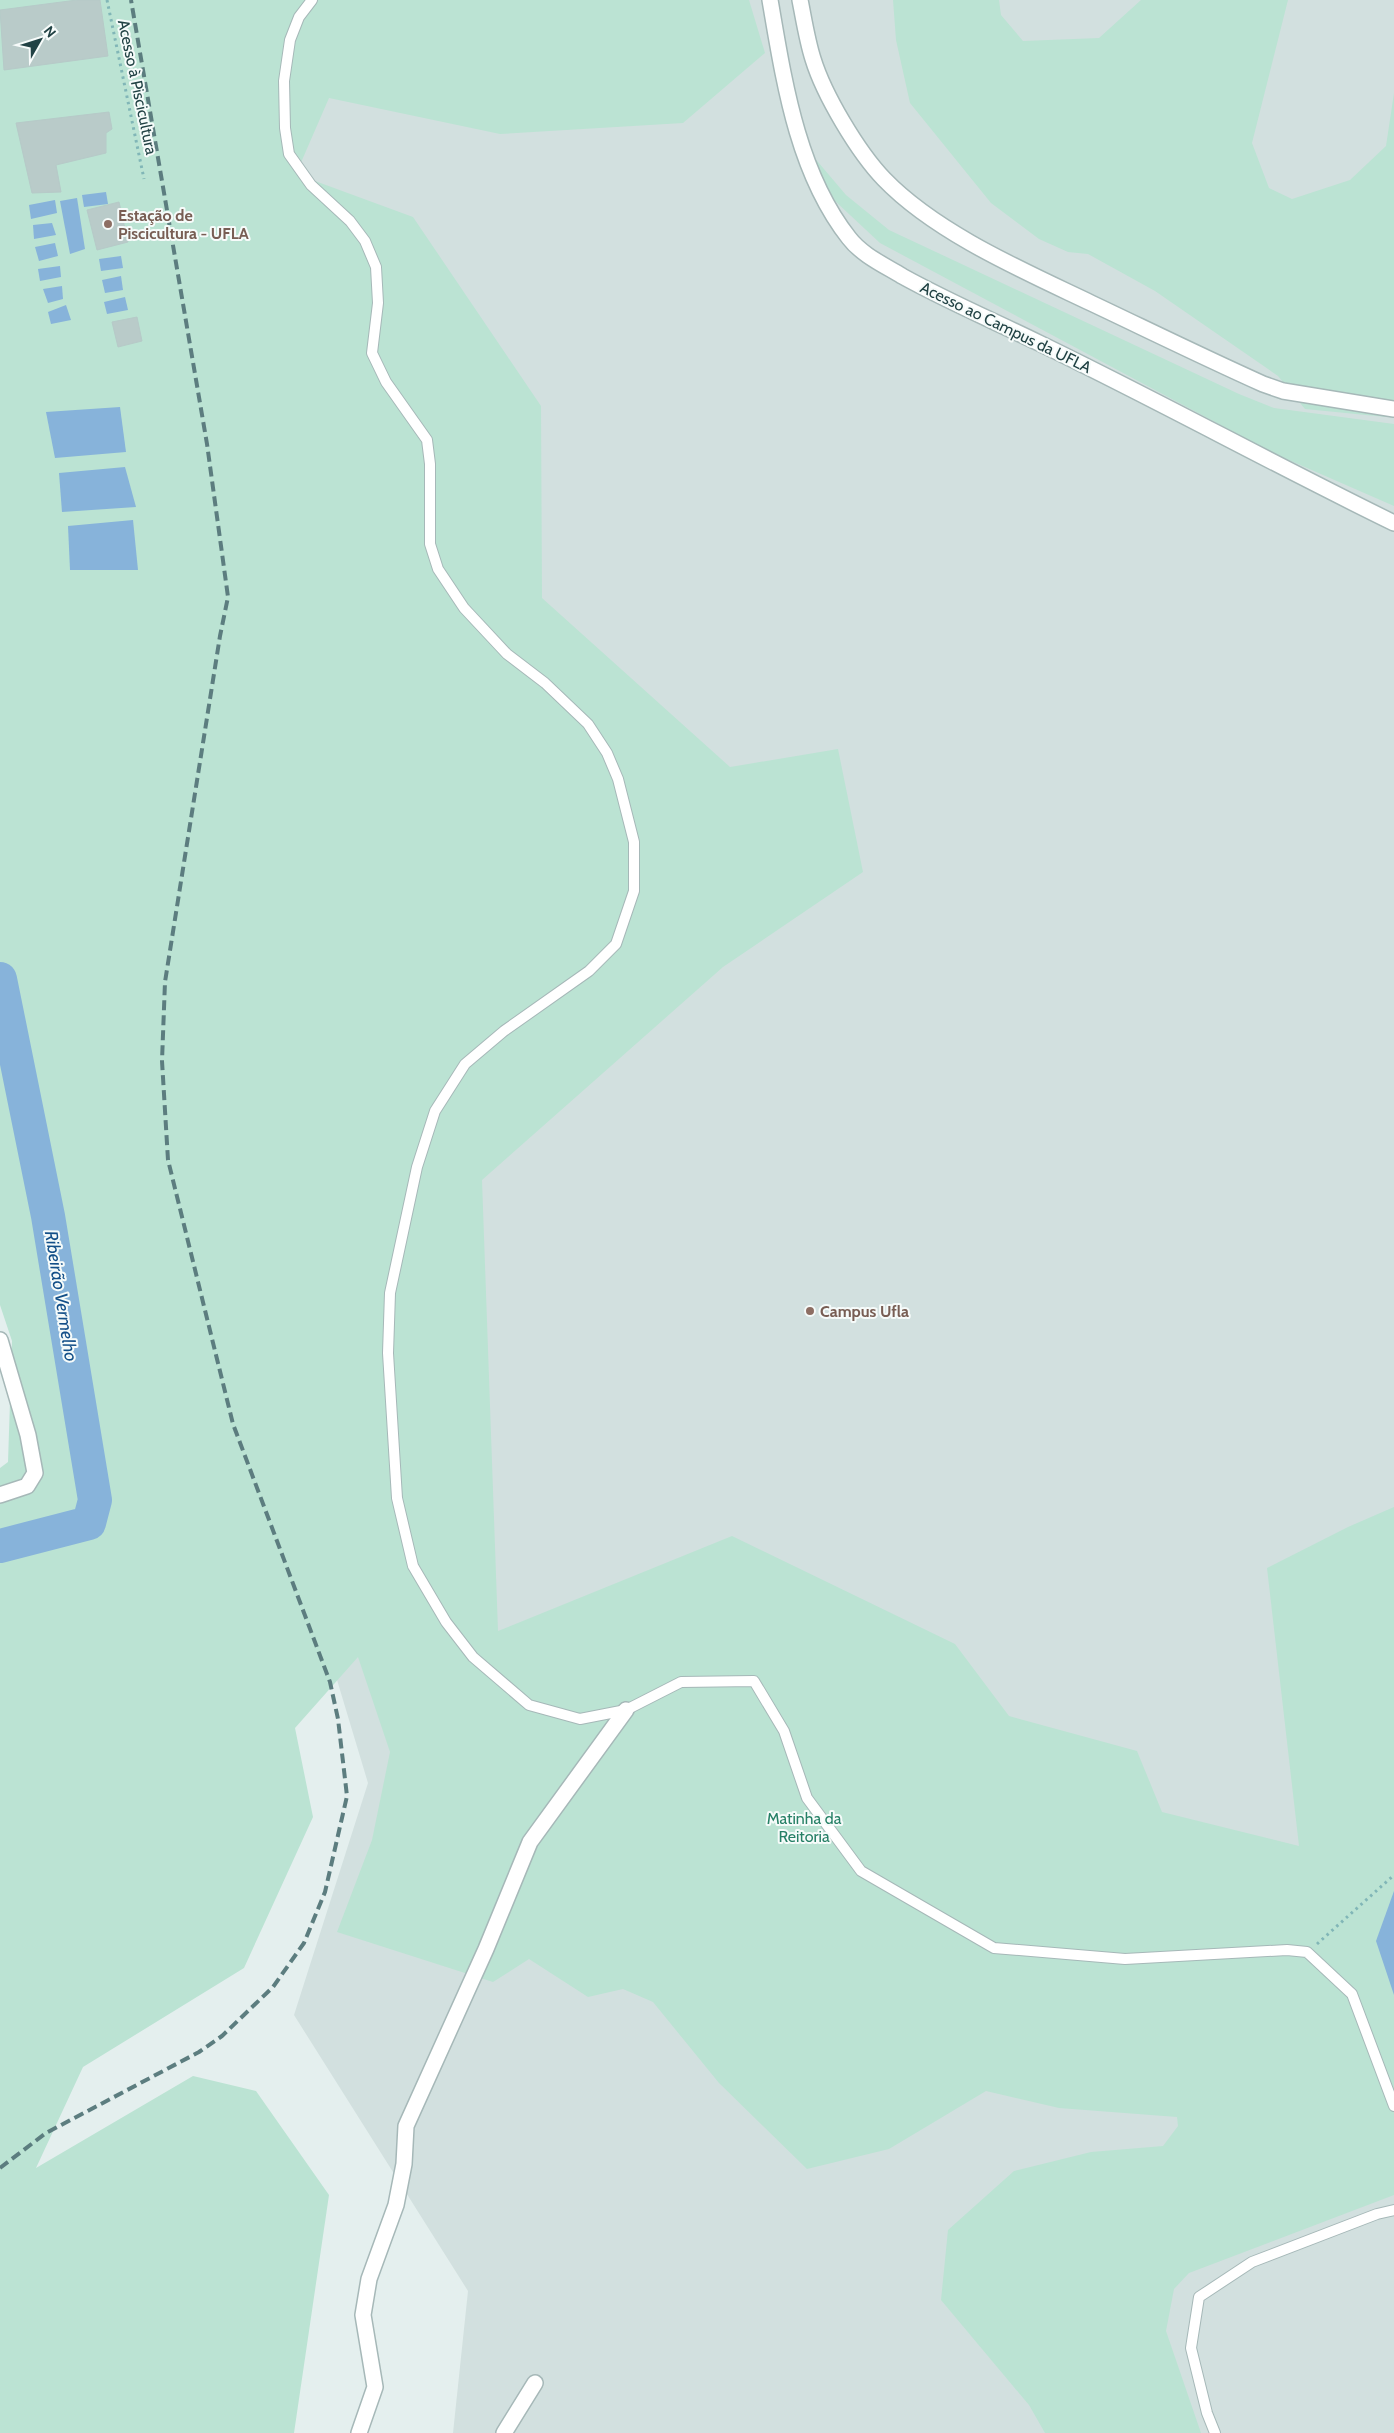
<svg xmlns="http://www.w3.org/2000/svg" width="1394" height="2433" viewBox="0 0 1394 2433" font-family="Cabin,sans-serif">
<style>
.built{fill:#d2e0df}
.green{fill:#bbe3d3}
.water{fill:#87b3da}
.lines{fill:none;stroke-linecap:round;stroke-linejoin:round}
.river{stroke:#87b3da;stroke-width:34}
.building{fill:#b9cbc9;stroke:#b6cac8}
.service-casing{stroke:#a6b8b8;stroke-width:12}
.minor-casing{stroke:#a6b8b8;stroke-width:18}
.tertiary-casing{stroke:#a6b8b8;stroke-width:18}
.path{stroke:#81b6b7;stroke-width:3;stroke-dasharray:2.5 4;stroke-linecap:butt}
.service{stroke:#fff;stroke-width:10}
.minor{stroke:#fff;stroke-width:15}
.tertiary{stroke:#fff;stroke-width:15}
.rail{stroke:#5c7d7f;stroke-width:4;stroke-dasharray:10 5;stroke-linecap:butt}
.education-dot{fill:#8d6e63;stroke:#f6fbfa;stroke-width:2}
.labels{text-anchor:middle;stroke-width:4;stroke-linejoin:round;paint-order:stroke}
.street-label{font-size:16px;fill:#214244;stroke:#f6fbfa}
.education-label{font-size:16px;font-weight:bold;fill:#785e54;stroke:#f6fbfa;text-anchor:start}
.park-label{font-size:16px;fill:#268066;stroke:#f6fbfa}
.water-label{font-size:18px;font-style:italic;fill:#134f88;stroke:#f6fbfa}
</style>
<rect width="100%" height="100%" fill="#e4efee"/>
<!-- built -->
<path class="built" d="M0,0H1394V2433H453L468,2291L294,2015L368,1783L181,1161Z"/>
<!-- green -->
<g class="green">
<path d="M0,0H749L765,53L683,123L500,134L329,98L296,174L413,217L541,406L542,598L730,767L838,749L863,872L723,967L482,1180L498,1631L732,1536L955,1644L1009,1716L1137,1751L1162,1812L1299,1846L1267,1568L1348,1527L1394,1507V2195L1189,2273L1174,2289L1166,2331L1201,2433H1045L1029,2405L941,2300L948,2230L1014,2171L1091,2152L1163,2146L1178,2126L1177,2117L1059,2108L986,2091L889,2149L807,2169L719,2083L653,2002L623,1989L588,1997L529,1959L493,1982L337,1932L372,1840L390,1752L358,1657L295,1728L313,1817L244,1968L83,2067L36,2168L193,2076L256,2091L329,2195L294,2433H0V1468L8,1462L12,1341L0,1305Z"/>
<path d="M893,0H999L1001,15L1023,41L1099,38L1141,0H1288L1252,143L1269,188L1292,199L1350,180L1386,146L1394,93V416L1386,417L1305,409L1278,376L1155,291L1088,254L1068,252L1039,239L991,203L910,103L896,40Z"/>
<path d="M807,149L846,195L889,230L1239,394L1274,408L1394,424V506L1275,454L880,243L835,201Z"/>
</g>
<!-- water -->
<g class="water">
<path d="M106,192L108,204L84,207L82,195Z"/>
<path d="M77,198L85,249L70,254L60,201Z"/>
<path d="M55,200L57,213L31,219L29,205Z"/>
<path d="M52,223L56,235L34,239L33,225Z"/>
<path d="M55,243L58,256L39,261L35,247Z"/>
<path d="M121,256L123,268L101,271L99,259Z"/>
<path d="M60,266L61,277L40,281L38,269Z"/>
<path d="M121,276L123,290L105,293L102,280Z"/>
<path d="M62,286L63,299L48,303L43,289Z"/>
<path d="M125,297L128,310L107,314L104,302Z"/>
<path d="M66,305L71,320L51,324L48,312Z"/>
<path d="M120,407L126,452L55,458L46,412Z"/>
<path d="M125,467L136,507L62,512L59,473Z"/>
<path d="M133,520L138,570H70L68,526Z"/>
<path d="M1394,1891V1995L1376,1941Z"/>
</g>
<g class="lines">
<!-- river -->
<path class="river" d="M0,979L48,1216L95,1500L89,1523L0,1546"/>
</g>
<!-- building -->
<g class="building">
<path d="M77,0H100L108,56L4,70L0,10Z"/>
<path d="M109,112L112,129L106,133V153L56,165L61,192L32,193L16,123Z"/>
<path d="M119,202L128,242L97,250L87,210Z"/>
<path d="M137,317L142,341L118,347L112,322Z"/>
</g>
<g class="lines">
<defs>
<g id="service">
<path d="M312,0L299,17L290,40L284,81L285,128L289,154L311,185L350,221L365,241L376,267L378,303L372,353L386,382L427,440L430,464V544L438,569L464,608L507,654L545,683L588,724L607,753L618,779L634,842V891L616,944L589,971L504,1031L465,1064L435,1111L417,1167L390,1293L388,1353L397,1498L413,1566L446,1622L473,1657L529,1705L580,1719L626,1710L681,1682L754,1681L784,1731L807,1798L861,1871L994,1948L1125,1959L1287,1950L1307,1952L1352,1994L1394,2106"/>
<path d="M1215,2433L1207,2413L1191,2348L1199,2297L1252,2262L1377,2214L1394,2210"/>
</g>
<g id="minor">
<path d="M0,1340L28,1435L35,1473L27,1486L0,1495"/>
<path d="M359,2433L375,2387L363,2315L369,2279L396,2205L404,2164L406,2126L486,1949L530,1842L626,1710"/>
<path d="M504,2433L535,2383"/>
</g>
<g id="tertiary">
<path d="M770,0C784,81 797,172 849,238C862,255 884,265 902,276C947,301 994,321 1039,343C1159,401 1275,465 1394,523"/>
<path d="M800,0C804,20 807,40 813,59C824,95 858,152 884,179C936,233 1024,271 1091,303C1148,330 1205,358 1263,384L1283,391L1394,409"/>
</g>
</defs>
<!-- service casing -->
<use href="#service" class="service-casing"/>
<!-- minor casing -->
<use href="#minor" class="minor-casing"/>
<!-- tertiary casing -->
<use href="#tertiary" class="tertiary-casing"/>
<!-- path -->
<g class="path">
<path d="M107,0L144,179"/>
<path d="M1317,1944L1394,1875"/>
</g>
<!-- service -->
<use href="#service" class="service"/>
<!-- minor -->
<use href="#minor" class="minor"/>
<!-- tertiary -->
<use href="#tertiary" class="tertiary"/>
<!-- rail -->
<path class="rail" d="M0,2168L46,2133L199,2052L222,2036L273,1987L304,1943L325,1892L347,1796L338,1719L330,1682L233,1424L168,1160L162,1061L165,982L220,636L228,597L207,444L131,0"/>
</g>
<!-- markers -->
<g class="education-dot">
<circle cx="108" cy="224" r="5"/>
<circle cx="810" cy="1311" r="5"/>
</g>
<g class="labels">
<!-- street labels -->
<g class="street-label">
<text transform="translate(138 87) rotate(78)" y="6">Acesso à Piscicultura</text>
<text transform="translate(1006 327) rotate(26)" y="6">Acesso ao Campus da UFLA</text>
</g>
<!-- education labels -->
<g class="education-label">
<text x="118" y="221">Estação de<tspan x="118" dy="18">Piscicultura - UFLA</tspan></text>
<text x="820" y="1317">Campus Ufla</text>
</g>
<!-- park labels -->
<g class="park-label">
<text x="804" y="1824">Matinha da<tspan x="804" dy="18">Reitoria</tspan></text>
</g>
<!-- water labels -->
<g class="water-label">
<text transform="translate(61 1296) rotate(81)" y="6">Ribeirão Vermelho</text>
</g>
</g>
<!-- north arrow -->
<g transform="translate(40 40) rotate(51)" stroke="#f6fbfa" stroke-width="4" paint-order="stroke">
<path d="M0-4L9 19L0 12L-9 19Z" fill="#214244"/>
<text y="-8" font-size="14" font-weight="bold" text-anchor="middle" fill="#214244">N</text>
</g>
</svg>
